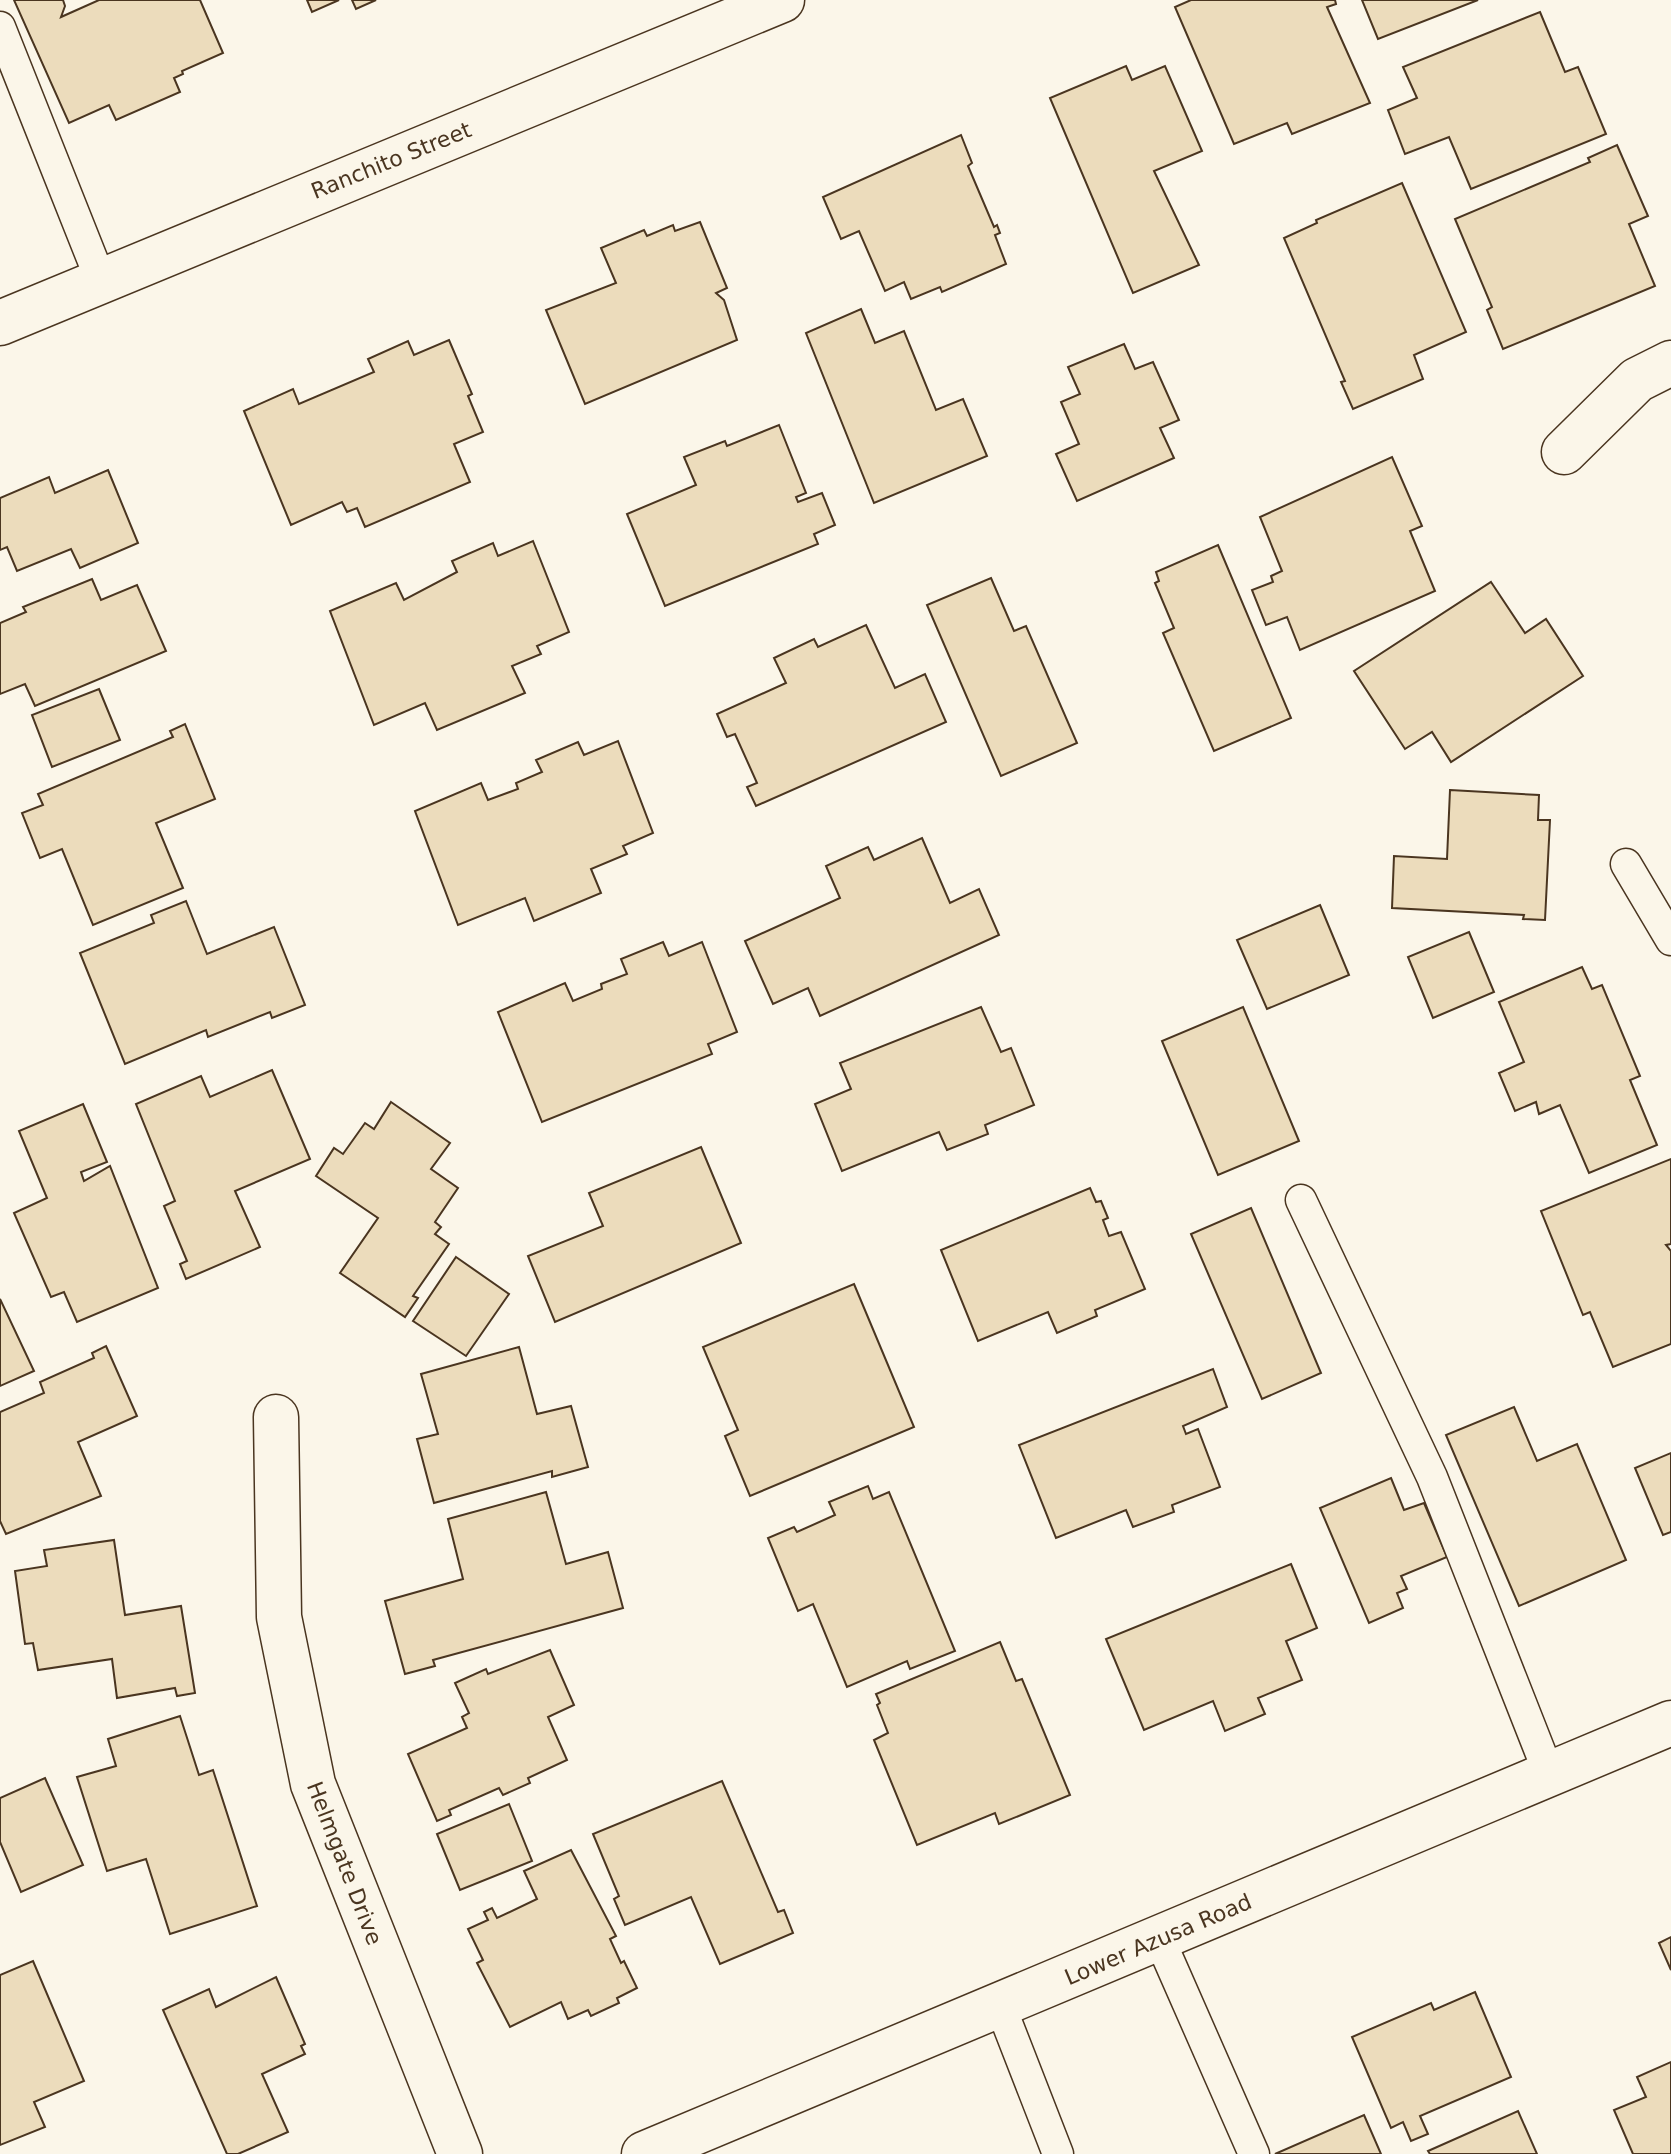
<svg xmlns="http://www.w3.org/2000/svg" width="1671" height="2154" viewBox="0 0 1671 2154" font-family="'DejaVu Sans',sans-serif">
<style>
.building{fill:#ecdcbc;stroke:#4a3520;stroke-width:2}
.lines{fill:none;stroke-linecap:round;stroke-linejoin:round}
.lane-casing{stroke:#4a3520;stroke-width:33}
.street-casing{stroke:#4a3520;stroke-width:47}
.secondary-casing{stroke:#4a3520;stroke-width:47}
.lane{stroke:#fbf6e9;stroke-width:30}
.street{stroke:#fbf6e9;stroke-width:44}
.secondary{stroke:#fbf6e9;stroke-width:44}
.labels{text-anchor:middle;stroke-width:6;stroke-linejoin:round;paint-order:stroke}
.street-label{font-size:22px;fill:#4a3520;stroke:#fbf6e9}
</style>
<rect width="100%" height="100%" fill="#fbf6e9"/>
<!-- building -->
<g class="building">
<path d="M14,0H63L65,6L61,17L99,0H200L223,53L182,71L183,74L174,78L180,92L116,120L109,105L69,123Z"/>
<path d="M307,0H339L312,12Z"/>
<path d="M352,0H376L356,9Z"/>
<path d="M1191,0H1335L1336,4L1327,7L1370,103L1292,134L1287,123L1234,144L1175,7Z"/>
<path d="M1362,0H1478L1378,39Z"/>
<path d="M1540,12L1565,72L1578,67L1606,134L1471,189L1449,137L1405,154L1388,110L1417,98L1403,67Z"/>
<path d="M1126,66L1132,80L1165,66L1202,151L1154,171L1199,265L1133,293L1050,98Z"/>
<path d="M961,135L972,163L968,166L994,227L997,225L1000,233L995,235L1006,264L942,292L940,287L911,299L904,282L885,291L859,231L841,239L823,197Z"/>
<path d="M1617,145L1648,216L1629,224L1655,286L1503,349L1487,310L1492,307L1455,219L1590,162L1588,158Z"/>
<path d="M1402,183L1466,332L1414,355L1423,379L1353,409L1341,382L1345,381L1284,238L1317,223L1316,220Z"/>
<path d="M700,222L727,288L716,293L724,300L737,340L585,404L546,310L616,283L601,248L644,230L647,236L673,225L675,231Z"/>
<path d="M861,309L875,343L904,331L936,410L963,399L987,456L874,503L806,333Z"/>
<path d="M449,340L472,394L468,396L483,432L454,444L470,482L365,527L357,508L347,512L342,502L291,525L244,411L293,389L299,404L374,372L368,359L408,341L414,355Z"/>
<path d="M1124,344L1135,369L1153,362L1179,420L1160,428L1174,458L1077,501L1056,454L1079,444L1061,402L1080,394L1068,367Z"/>
<path d="M779,425L806,493L796,497L798,502L822,493L835,525L814,534L818,544L665,606L627,514L696,485L684,457L725,441L727,446Z"/>
<path d="M1392,457L1422,526L1410,531L1435,591L1300,650L1287,617L1266,625L1252,590L1273,582L1271,576L1282,571L1260,517Z"/>
<path d="M108,470L138,543L80,568L71,549L17,571L7,547L0,550V498L49,477L55,493Z"/>
<path d="M533,541L569,632L537,646L541,654L512,666L525,693L437,730L425,703L374,725L330,611L396,583L404,600L457,572L452,561L493,543L498,556Z"/>
<path d="M1218,545L1291,718L1214,751L1163,633L1174,628L1155,583L1159,581L1156,572Z"/>
<path d="M991,578L1014,631L1026,626L1077,743L1001,776L927,605Z"/>
<path d="M92,579L101,600L137,585L166,651L35,706L25,684L0,694V623L26,612L23,607Z"/>
<path d="M1491,582L1525,633L1546,619L1583,676L1451,762L1432,732L1405,749L1354,671Z"/>
<path d="M866,625L895,688L925,674L946,722L756,806L747,787L757,783L735,734L727,737L717,714L786,683L774,658L814,639L818,647Z"/>
<path d="M99,689L120,740L52,767L32,715Z"/>
<path d="M185,724L215,799L156,823L183,888L93,925L62,849L40,858L22,813L43,805L38,794L173,737L170,731Z"/>
<path d="M618,741L653,833L623,846L627,854L591,869L601,893L534,921L525,898L458,925L415,811L481,783L488,800L518,789L516,783L542,772L536,760L578,742L584,755Z"/>
<path d="M1450,790L1539,795L1538,820H1550L1545,920L1523,919L1524,915L1392,908L1394,856L1447,859Z"/>
<path d="M922,838L950,903L979,889L999,935L820,1016L808,988L773,1004L745,941L840,898L826,866L868,847L874,860Z"/>
<path d="M186,901L207,954L274,927L305,1005L272,1018L270,1012L208,1037L206,1030L125,1064L80,953L154,923L151,915Z"/>
<path d="M1320,905L1349,975L1267,1009L1237,940Z"/>
<path d="M1469,932L1494,992L1433,1018L1408,957Z"/>
<path d="M663,942L669,956L702,942L737,1032L708,1044L712,1054L542,1122L498,1012L565,983L573,1001L602,989L601,984L627,974L621,959Z"/>
<path d="M1582,967L1592,989L1602,985L1640,1076L1630,1080L1657,1145L1589,1173L1560,1105L1539,1114L1536,1102L1515,1111L1499,1073L1524,1062L1499,1002Z"/>
<path d="M981,1007L1001,1052L1011,1048L1034,1105L985,1125L988,1134L947,1150L939,1132L842,1171L815,1104L851,1089L840,1063Z"/>
<path d="M1243,1007L1299,1141L1218,1175L1162,1041Z"/>
<path d="M272,1070L310,1159L235,1191L260,1247L186,1279L180,1264L187,1261L164,1206L175,1201L136,1104L201,1076L210,1097Z"/>
<path d="M391,1102L450,1143L431,1169L458,1188L435,1222L441,1227L435,1234L449,1244L413,1296L418,1298L405,1317L340,1273L378,1218L316,1176L334,1148L343,1154L365,1123L374,1129Z"/>
<path d="M83,1104L107,1162L81,1172L84,1181L110,1166L158,1288L77,1322L64,1292L51,1297L14,1213L47,1198L19,1131Z"/>
<path d="M701,1147L741,1243L555,1322L528,1256L603,1226L589,1193Z"/>
<path d="M1671,1159V1244L1666,1245L1671,1251V1344L1613,1367L1590,1312L1583,1315L1541,1211Z"/>
<path d="M1090,1188L1096,1202L1101,1201L1108,1218L1103,1220L1109,1236L1121,1232L1145,1289L1095,1310L1097,1316L1057,1333L1048,1312L978,1341L941,1250Z"/>
<path d="M1251,1208L1321,1373L1262,1399L1191,1234Z"/>
<path d="M456,1257L509,1294L466,1356L413,1321Z"/>
<path d="M854,1284L914,1427L750,1496L725,1436L738,1430L703,1347Z"/>
<path d="M0,1299L34,1371L0,1386Z"/>
<path d="M106,1346L137,1416L78,1442L101,1496L6,1534L0,1521V1412L44,1393L40,1382L94,1358L92,1353Z"/>
<path d="M519,1347L537,1414L571,1406L588,1467L552,1477V1471L434,1503L417,1439L438,1434L421,1374Z"/>
<path d="M1213,1369L1227,1407L1183,1426L1186,1434L1198,1429L1220,1487L1172,1505L1174,1512L1133,1527L1126,1510L1056,1538L1019,1445Z"/>
<path d="M1514,1407L1537,1461L1577,1444L1626,1560L1519,1606L1446,1435Z"/>
<path d="M1671,1453V1532L1663,1535L1635,1468Z"/>
<path d="M1391,1478L1404,1510L1424,1503L1447,1557L1401,1576L1407,1589L1397,1593L1403,1608L1369,1623L1320,1508Z"/>
<path d="M868,1486L873,1499L889,1492L955,1651L910,1669L907,1661L847,1687L813,1604L798,1611L768,1538L794,1527L797,1532L835,1515L829,1502Z"/>
<path d="M546,1492L566,1564L608,1552L623,1608L433,1660L435,1666L405,1674L385,1601L463,1579L448,1519Z"/>
<path d="M114,1540L125,1615L181,1606L195,1693L177,1696L175,1688L117,1698L112,1659L38,1670L33,1643L25,1644L15,1571L47,1566L44,1550Z"/>
<path d="M1291,1564L1317,1628L1286,1641L1302,1680L1258,1698L1265,1714L1225,1731L1213,1701L1144,1730L1106,1639Z"/>
<path d="M1000,1642L1016,1681L1022,1679L1070,1795L999,1824L995,1813L917,1845L874,1740L888,1733L877,1705L880,1703L876,1694Z"/>
<path d="M550,1650L574,1705L548,1717L567,1760L528,1778L530,1783L503,1795L499,1788L449,1810L451,1815L437,1821L408,1754L467,1728L462,1717L469,1713L455,1683L486,1669L488,1674Z"/>
<path d="M180,1716L199,1775L213,1770L257,1906L170,1934L146,1859L107,1871L77,1777L116,1766L108,1739Z"/>
<path d="M45,1778L83,1865L21,1892L0,1842V1798Z"/>
<path d="M722,1781L778,1912L784,1910L793,1933L720,1964L691,1897L625,1925L614,1899L619,1896L593,1834Z"/>
<path d="M509,1804L532,1861L460,1890L437,1834Z"/>
<path d="M571,1850L616,1936L610,1939L621,1963L624,1961L637,1988L617,1998L619,2003L591,2016L588,2010L568,2019L561,2002L510,2027L477,1963L483,1960L468,1929L488,1920L484,1912L492,1908L497,1918L537,1899L524,1871Z"/>
<path d="M1671,1937V1970L1659,1943Z"/>
<path d="M33,1961L84,2081L34,2102L45,2127L0,2145V1975Z"/>
<path d="M276,1977L305,2044L301,2046L305,2054L262,2074L288,2132L238,2154H227L163,2010L209,1989L216,2007Z"/>
<path d="M1475,1992L1511,2077L1420,2116L1428,2134L1411,2141L1403,2122L1391,2128L1352,2037L1431,2003L1434,2010Z"/>
<path d="M1671,2062V2154H1633L1614,2110L1646,2097L1637,2077Z"/>
<path d="M1518,2111L1537,2154H1430L1428,2151Z"/>
<path d="M1364,2115L1381,2154H1275Z"/>
</g>
<g class="lines">
<defs>
<g id="lane">
<path d="M0,27L101,281"/>
<path d="M1626,864L1671,940"/>
<path d="M1301,1200L1432,1477L1549,1774"/>
<path d="M1159,1938L1254,2154"/>
<path d="M1000,2005L1058,2154"/>
</g>
<g id="street">
<path d="M0,323L782,0"/>
<path d="M1564,452L1637,380L1671,363"/>
<path d="M276,1417L279,1617L313,1784L460,2154"/>
</g>
<path id="secondary" d="M644,2154L1671,1723"/>
</defs>
<!-- lane casing -->
<use href="#lane" class="lane-casing"/>
<!-- street casing -->
<use href="#street" class="street-casing"/>
<!-- secondary casing -->
<use href="#secondary" class="secondary-casing"/>
<!-- lane -->
<use href="#lane" class="lane"/>
<!-- street -->
<use href="#street" class="street"/>
<!-- secondary -->
<use href="#secondary" class="secondary"/>
</g>
<g class="labels">
<!-- street labels -->
<g class="street-label">
<text transform="translate(391 160) rotate(-22)" y="8">Ranchito Street</text>
<text transform="translate(345 1863) rotate(69)" y="8">Helmgate Drive</text>
<text transform="translate(1158 1939) rotate(-23)" y="8">Lower Azusa Road</text>
</g>
</g>
</svg>
